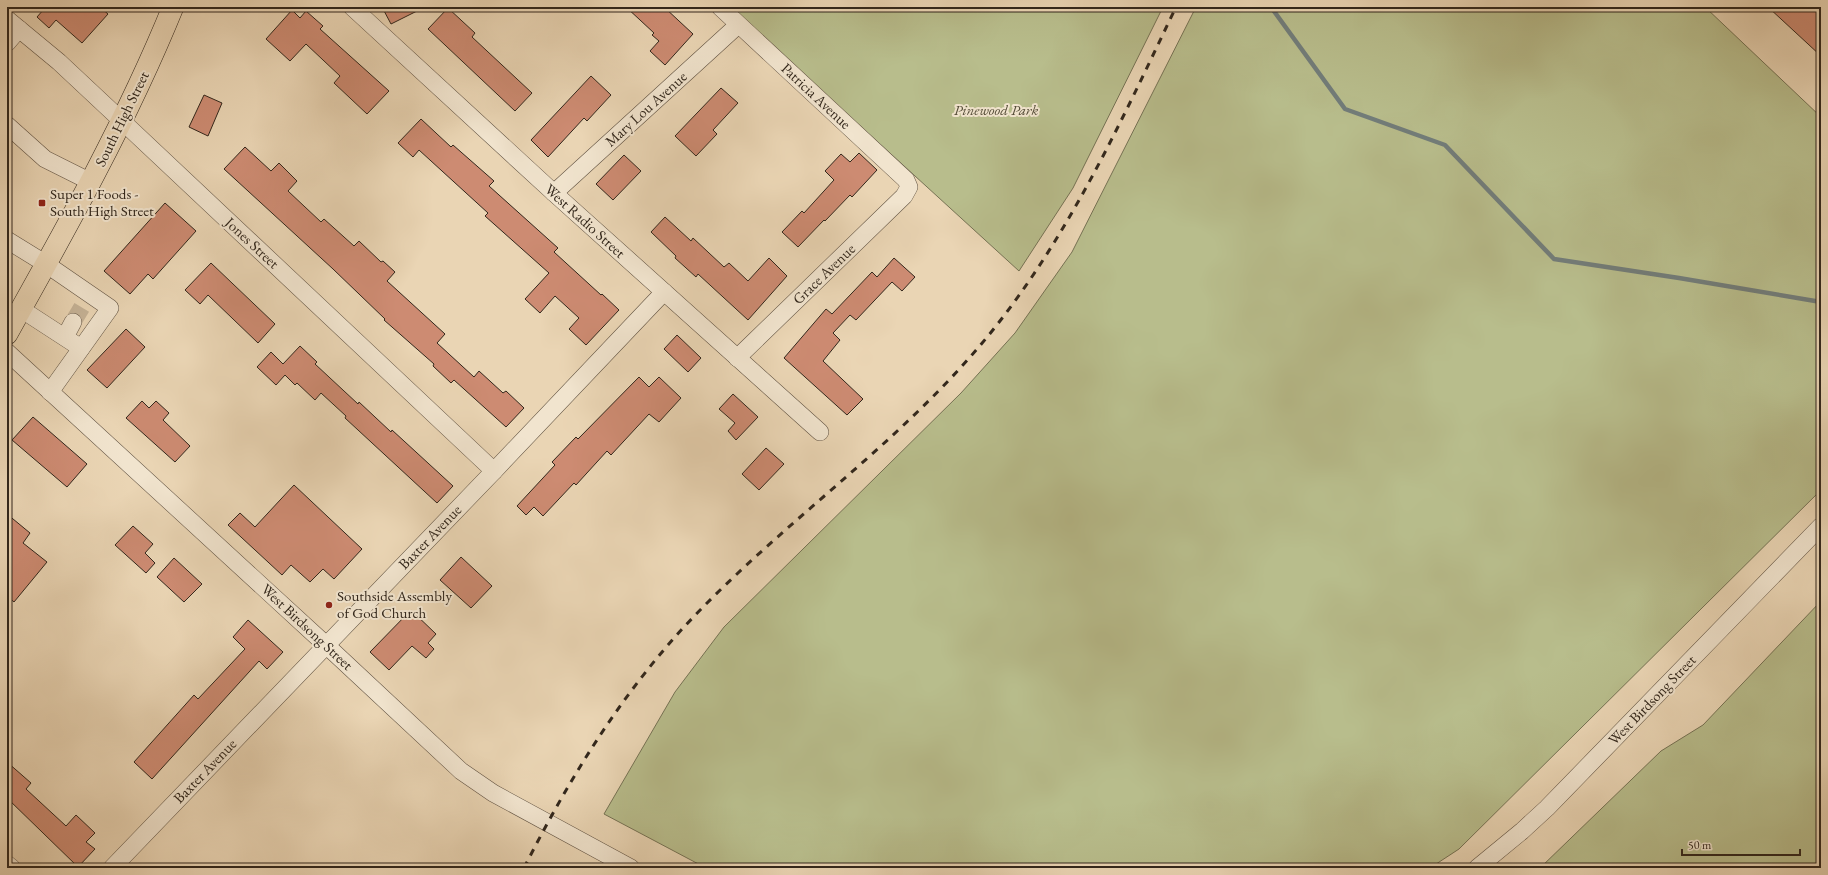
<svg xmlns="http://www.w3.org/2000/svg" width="1828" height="875" viewBox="0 0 1828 875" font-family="'EB Garamond',serif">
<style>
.green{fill:#b8bd8c;stroke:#757254}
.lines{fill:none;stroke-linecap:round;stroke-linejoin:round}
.stream{stroke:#727d7a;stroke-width:4.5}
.building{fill:#cd8b72;stroke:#32271c}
.minor-tunnel{stroke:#c5b296;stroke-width:17;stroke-dasharray:17 8;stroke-linecap:butt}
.minor-casing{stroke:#605242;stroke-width:18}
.major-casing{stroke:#32271c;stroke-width:22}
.minor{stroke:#f1e4ce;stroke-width:17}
.major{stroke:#ead5b4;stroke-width:21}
.rail{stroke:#32271c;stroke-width:3;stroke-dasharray:7 7;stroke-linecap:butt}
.poi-dot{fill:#8f2418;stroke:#f1e4ce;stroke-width:1.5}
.labels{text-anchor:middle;stroke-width:4;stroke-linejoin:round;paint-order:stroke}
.street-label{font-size:15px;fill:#32271c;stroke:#f1e4ce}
.park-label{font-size:15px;font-style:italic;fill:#544c38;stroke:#f1e4ce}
.poi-label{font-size:15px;fill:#32271c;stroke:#f1e4ce;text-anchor:start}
</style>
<rect width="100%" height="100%" fill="#ead5b4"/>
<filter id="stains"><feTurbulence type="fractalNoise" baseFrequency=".005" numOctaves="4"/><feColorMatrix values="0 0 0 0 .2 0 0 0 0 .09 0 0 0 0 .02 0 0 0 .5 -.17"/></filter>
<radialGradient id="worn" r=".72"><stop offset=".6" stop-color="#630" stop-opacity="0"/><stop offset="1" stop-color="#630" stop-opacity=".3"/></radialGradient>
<!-- green -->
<g class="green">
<path d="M730,7H1163L1073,188L1019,271Z"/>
<path d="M1196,7H1705L1821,117V490L1459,849L1430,868H706L604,814L675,692L724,627L961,393L1015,333L1072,252Z"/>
<path d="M1821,601V868H1540L1661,751L1703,725Z"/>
</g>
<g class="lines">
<!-- stream -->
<path class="stream" d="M1271,7L1345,109L1445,145L1554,259L1679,278L1821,302"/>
</g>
<!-- building -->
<g class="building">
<path d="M42,7H100L108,14L82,43L56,20L49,28L37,17L44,9Z"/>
<path d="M382,7H425L391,24Z"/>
<path d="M626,7H664L693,34L665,65L650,51L659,41L652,35L654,33Z"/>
<path d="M1768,7H1821V56Z"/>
<path d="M448,8L475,33L472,37L532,93L515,111L428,29Z"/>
<path d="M292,10L300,18L306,11L323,26L320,29L389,91L367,114L334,83L340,76L306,44L290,61L266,39Z"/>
<path d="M591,76L611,95L587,121L584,118L548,157L531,140Z"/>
<path d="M721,88L738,103L713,130L717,134L696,156L675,136Z"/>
<path d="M204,95L222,103L208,136L189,127Z"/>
<path d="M421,119L451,147L453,145L494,181L489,186L558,248L554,252L601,295L602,294L619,310L586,345L569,329L579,318L555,296L540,313L525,299L549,273L485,216L488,213L419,150L413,157L398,143Z"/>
<path d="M245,147L271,171L279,163L297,181L288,191L321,222L324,219L354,246L359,241L381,262L383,261L395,272L387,281L445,334L437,343L474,377L479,371L503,393L506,391L524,408L506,427L454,380L451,383L433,366L434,364L384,320L385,319L333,269L224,169Z"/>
<path d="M859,153L877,170L852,197L850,195L825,221L824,220L798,247L782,232L802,211L804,213L834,180L825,171L841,154L850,162Z"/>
<path d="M624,155L641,171L613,200L596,184Z"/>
<path d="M165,203L196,231L153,279L148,274L130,294L104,271Z"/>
<path d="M665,217L691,241L693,238L724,267L729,263L748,281L769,258L787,276L748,320L698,274L696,277L675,258L676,256L651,232Z"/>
<path d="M894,258L915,277L902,291L892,282L856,320L850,315L833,333L840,340L823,361L863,399L847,415L784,358L826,309L832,314L872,272L877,277Z"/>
<path d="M211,263L275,324L258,343L208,295L200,304L185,290Z"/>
<path d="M126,329L145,347L107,388L87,370Z"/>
<path d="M677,335L701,358L688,372L664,349Z"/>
<path d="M300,346L317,362L315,364L358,404L359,402L391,432L392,430L453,486L437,503L345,418L346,416L321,393L315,400L297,383L295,385L285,375L276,385L257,367L271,352L283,364Z"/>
<path d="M639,377L649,387L659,377L681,398L659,422L649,414L611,455L607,451L576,485L574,483L543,516L534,507L526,515L517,506L555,465L552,462L576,437L578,439Z"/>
<path d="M733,394L758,417L736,440L728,431L735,423L719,409Z"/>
<path d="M142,401L149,408L156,401L169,413L163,420L190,446L175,462L126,418Z"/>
<path d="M33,417L87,464L67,487L12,440Z"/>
<path d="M766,448L784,464L759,490L742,474Z"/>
<path d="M294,485L362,549L334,579L323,569L310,582L291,565L282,575L228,525L240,513L255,527Z"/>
<path d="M7,514L30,533L23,543L47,562L14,602L7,596Z"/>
<path d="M133,526L153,544L145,553L155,563L146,573L115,545Z"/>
<path d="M461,557L492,586L471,608L440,580Z"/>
<path d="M174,558L202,584L184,602L157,577Z"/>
<path d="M411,610L436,634L428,643L434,649L426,658L412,646L389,670L370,652Z"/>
<path d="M248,620L283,652L267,669L259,661L152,779L134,762L194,695L198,699L245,649L233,637Z"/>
<path d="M7,762L31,783L26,789L66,826L76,815L95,833L86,842L95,849L78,867L7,798Z"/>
</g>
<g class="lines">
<!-- minor-tunnel -->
<path class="minor-tunnel" d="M73,322L82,307"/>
<defs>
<g id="minor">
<path d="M352,7L554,193L820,432"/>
<path d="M720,7L906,180L909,187L904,196L737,358"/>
<path d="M7,19L59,62L122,121L494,471"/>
<path d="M7,43L19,29"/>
<path d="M7,125L45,159L91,182"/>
<path d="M554,193L738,25"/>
<path d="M7,240L46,264L110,308L50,392"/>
<path d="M21,309L81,348"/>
<path d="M65,337L73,322"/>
<path d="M7,352L326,645L461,771L493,793L631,868"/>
<path d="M7,864L12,868"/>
<path d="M112,868L494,471L664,292"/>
<path d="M1477,868L1522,831L1547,808L1821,526"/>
</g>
<path id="major" d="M7,334C67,227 127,120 173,7"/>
</defs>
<!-- minor casing -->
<use href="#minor" class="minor-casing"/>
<!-- major casing -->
<use href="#major" class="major-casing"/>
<!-- minor -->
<use href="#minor" class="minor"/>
<!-- major -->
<use href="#major" class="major"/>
<!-- rail -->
<path class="rail" d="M524,868C568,781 618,699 684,627C774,530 884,455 971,356C1061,254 1118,128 1176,7"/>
</g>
<!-- markers -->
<g class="poi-dot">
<rect x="38" y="199" width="8" height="8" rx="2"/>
<circle cx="329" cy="605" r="4"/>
</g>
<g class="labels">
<!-- street labels -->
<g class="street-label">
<text transform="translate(816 96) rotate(43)" y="5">Patricia Avenue</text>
<text transform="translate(646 109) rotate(-42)" y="5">Mary Lou Avenue</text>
<text transform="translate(122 119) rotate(-64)" y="5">South High Street</text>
<text transform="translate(585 221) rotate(42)" y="5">West Radio Street</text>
<text transform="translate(252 243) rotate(43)" y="5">Jones Street</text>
<text transform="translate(824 274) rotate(-44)" y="5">Grace Avenue</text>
<text transform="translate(430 537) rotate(-46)" y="5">Baxter Avenue</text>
<text transform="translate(307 627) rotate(43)" y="5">West Birdsong Street</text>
<text transform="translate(1652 700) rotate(-46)" y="5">West Birdsong Street</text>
<text transform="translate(205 771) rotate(-46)" y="5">Baxter Avenue</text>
</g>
<!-- park labels -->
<g class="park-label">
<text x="996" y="115">Pinewood Park</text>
</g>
<!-- poi labels -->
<g class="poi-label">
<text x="50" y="199">Super 1 Foods -<tspan x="50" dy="17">South High Street</tspan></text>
<text x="337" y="601">Southside Assembly<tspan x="337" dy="17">of God Church</tspan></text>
</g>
</g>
<!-- margin -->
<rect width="1828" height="875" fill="none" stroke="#ead5b4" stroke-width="24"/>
<rect x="8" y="8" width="1812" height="859" fill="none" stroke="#32271c" stroke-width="2"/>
<rect x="12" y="12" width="1804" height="851" fill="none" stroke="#32271c"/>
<!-- scale -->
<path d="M1682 849v6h118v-6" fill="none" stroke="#32271c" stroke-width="2"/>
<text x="1688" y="849" font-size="12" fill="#32271c" stroke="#f1e4ce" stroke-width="3" paint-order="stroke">50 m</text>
<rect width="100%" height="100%" filter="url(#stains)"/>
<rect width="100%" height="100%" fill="url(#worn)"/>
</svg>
